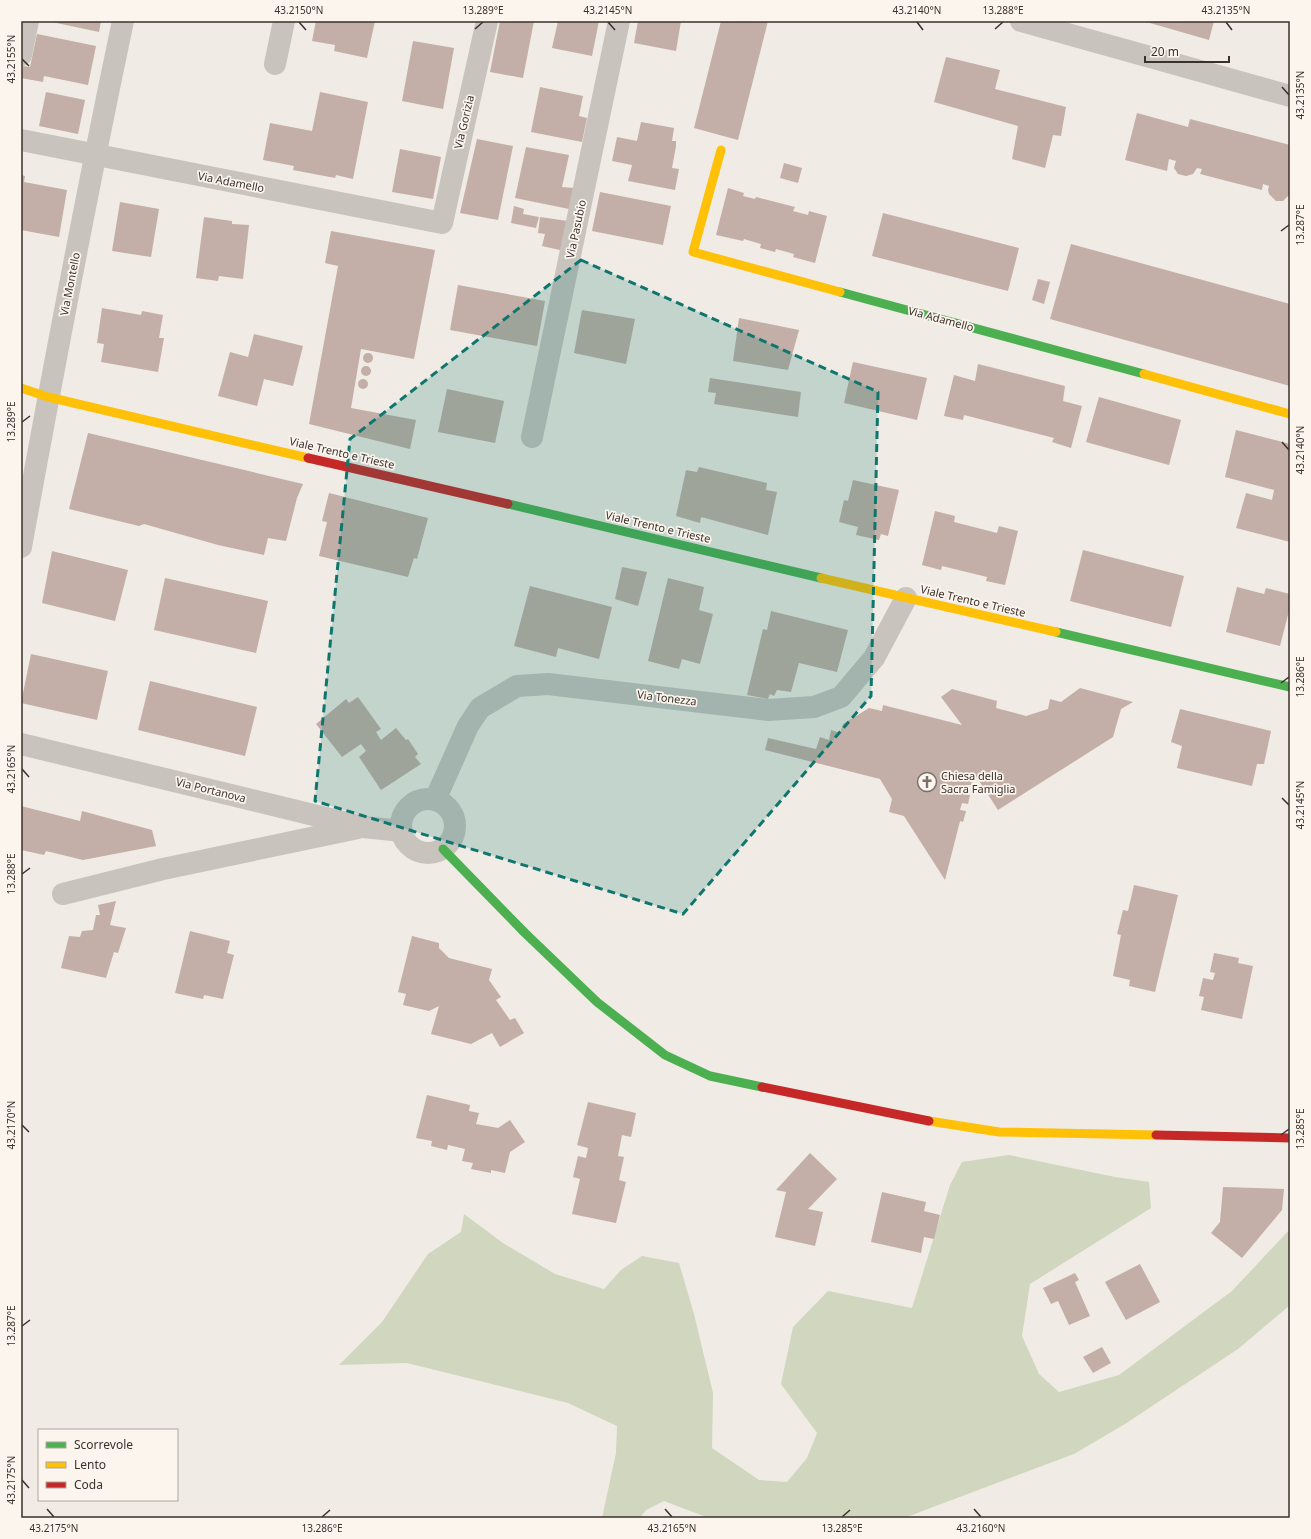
<svg xmlns="http://www.w3.org/2000/svg" width="1311" height="1539" viewBox="0 0 1311 1539" font-family="'Noto Sans',sans-serif">
<style>
.green{fill:#d1d6bf}
.building{fill:#c3afa7}
.lines{fill:none;stroke-linecap:round;stroke-linejoin:round}
.street{stroke:#c9c3be;stroke-width:22}
.fast{stroke:#4caf50;stroke-width:9}
.slow{stroke:#ffc107;stroke-width:9}
.jam{stroke:#c62828;stroke-width:9}
.marked{fill:#0f766e;fill-opacity:0.2;stroke:#0f766e;stroke-width:3;stroke-dasharray:8 5;stroke-linejoin:round}
.ticks{fill:none;stroke:#3b302b;stroke-width:1.5}
.labels{text-anchor:middle;stroke-width:3.5;stroke-linejoin:round;paint-order:stroke}
.street-label{font-size:11px;fill:#3b302b;stroke:#fbf5ee}
.poi-label{font-size:11px;fill:#3b302b;stroke:#fbf5ee;text-anchor:start}
.neatline{fill:none;stroke:#3b302b;stroke-width:1.5}
.ticks-label{font-size:10px;text-anchor:middle;fill:#3b302b}
</style>
<rect width="100%" height="100%" fill="#f0ebe5"/>
<!-- green -->
<path class="green" d="M1009,1155L1115,1177L1149,1182L1151,1208L1030,1284L1022,1336L1039,1374L1059,1392L1119,1375L1232,1291L1290,1229V1305L1238,1349L1125,1424L1074,1454L904,1518H709L664,1501L646,1510L640,1518H602L616,1453L617,1426L568,1403L407,1363L339,1365L382,1322L428,1254L461,1232L464,1214L503,1243L555,1274L604,1289L621,1270L642,1256L679,1263L694,1314L713,1393L712,1448L759,1480L787,1482L807,1458L817,1433L781,1384L793,1327L828,1291L912,1308L950,1185L962,1162Z"/>
<!-- building -->
<g class="building">
<path d="M53,21H101L99,32L52,22Z"/>
<path d="M316,21H375L367,58L334,51L335,45L312,41Z"/>
<path d="M500,21H534L523,78L490,72Z"/>
<path d="M558,21H599L592,56L552,48Z"/>
<path d="M638,21H681L676,51L634,43Z"/>
<path d="M721,21H768L738,140L694,128Z"/>
<path d="M1143,21H1214L1209,40Z"/>
<path d="M37,34L96,46L88,85L44,76L43,82L21,78L23,66L30,67Z"/>
<path d="M413,41L454,48L443,109L402,101Z"/>
<path d="M946,57L1000,70L995,89L1066,107L1061,136L1053,135L1045,168L1012,159L1018,126L934,102Z"/>
<path d="M540,87L583,96L579,116L587,118L582,142L531,132Z"/>
<path d="M46,92L85,100L78,134L39,126Z"/>
<path d="M320,92L368,102L353,179L336,175L335,178L293,170L294,166L263,160L270,123L312,131Z"/>
<path d="M1137,113L1188,127L1190,119L1290,145L1289,195L1283,201H1276L1269,194L1268,190L1269,186L1263,184L1262,190L1200,174L1202,169L1197,168L1193,174L1186,176L1178,174L1174,168L1176,161L1169,159L1167,171L1125,160Z"/>
<path d="M641,122L674,128L672,141H676V146L672,168L679,169L675,190L628,181L632,165L612,161L617,137L637,141Z"/>
<path d="M477,139L513,146L498,220L460,213Z"/>
<path d="M526,147L569,155L562,187L574,188L569,209L515,198Z"/>
<path d="M400,149L441,157L433,199L392,192Z"/>
<path d="M784,163L802,168L798,183L780,178Z"/>
<path d="M21,175L25,176L24,182L67,190L59,237L21,230Z"/>
<path d="M728,188L744,193L743,196L755,199L756,197L795,207L793,211L808,215L809,211L827,216L815,263L793,257L794,254L776,249L775,252L760,248L761,244L744,239L743,241L716,235Z"/>
<path d="M600,192L671,206L663,245L592,231Z"/>
<path d="M120,202L159,209L151,257L112,251Z"/>
<path d="M514,206L524,209L523,214L539,217L536,228L511,223Z"/>
<path d="M883,213L1019,248L1008,291L872,256Z"/>
<path d="M204,217L232,221V224L249,225L243,279L219,276L218,281L196,278Z"/>
<path d="M540,217L568,221L564,251L542,246L545,234L538,233Z"/>
<path d="M331,231L435,250L414,359L361,349L351,408L416,420L410,449L309,424L338,266L325,263Z"/>
<path d="M1071,244L1290,304V386L1050,319Z"/>
<path d="M1038,279L1050,282L1044,304L1032,300Z"/>
<path d="M458,285L545,301L537,346L450,330Z"/>
<path d="M102,308L141,315L142,311L163,315L159,338H164L158,372L101,362L104,344L97,343Z"/>
<path d="M582,310L635,319L626,364L574,353Z"/>
<path d="M739,318L799,330L788,370L733,361Z"/>
<path d="M254,334L303,346L293,386L264,379L257,406L218,396L230,352L248,357Z"/>
<circle cx="368" cy="358" r="5"/>
<path d="M853,362L927,378L917,420L844,403Z"/>
<path d="M978,364L1065,386L1063,401L1082,406L1071,448L1052,442L1054,438L964,415L963,420L944,416L954,375L975,381Z"/>
<circle cx="366" cy="371" r="5"/>
<path d="M710,378L801,392L798,417L714,404L716,393L708,392Z"/>
<circle cx="363" cy="384" r="5"/>
<path d="M447,389L504,401L495,443L438,432Z"/>
<path d="M1099,397L1181,420L1169,465L1086,442Z"/>
<path d="M1236,430L1290,444V542L1236,528L1246,493L1272,500L1274,490L1225,477Z"/>
<path d="M88,433L303,484L297,498L286,541L268,538L264,555L218,545L144,524L139,526L69,509Z"/>
<path d="M699,467L767,483L766,490L777,492L768,535L701,517L700,523L676,516L686,470L697,472Z"/>
<path d="M853,480L899,490L888,536L881,534L879,540L856,535L858,527L839,522L844,500L848,501Z"/>
<path d="M329,493L428,518L417,559L414,558L408,577L319,556L327,522L322,521Z"/>
<path d="M935,511L955,516L954,522L997,533L999,526L1018,531L1005,585L986,581L987,577L942,566L941,570L922,565Z"/>
<path d="M1083,550L1184,576L1171,627L1070,601Z"/>
<path d="M52,551L128,570L115,621L42,603Z"/>
<path d="M622,567L647,572L638,606L615,599Z"/>
<path d="M165,578L268,601L256,653L154,630Z"/>
<path d="M668,578L704,587L699,610L713,614L700,664L682,659L679,669L648,661Z"/>
<path d="M530,586L612,607L599,659L558,648L556,657L514,646Z"/>
<path d="M1237,587L1264,594L1266,588L1290,594V607L1280,646L1226,632Z"/>
<path d="M771,611L848,630L837,672L799,663L791,692L777,690L774,696L770,694L768,699L747,695L763,629L767,630Z"/>
<path d="M31,654L108,671L97,720L21,703Z"/>
<path d="M150,681L257,707L245,756L138,730Z"/>
<path d="M1080,688L1133,702L1121,709L1113,737L998,810L974,773L971,785H967L965,794L970,795L968,804L962,803L960,810L966,811L963,822L960,821L945,880L904,816L889,812L892,799L880,779L765,750L768,738L816,749L820,737L829,740L831,730L840,733L843,724L869,708L882,711L883,705L962,725L941,697L952,689L997,701L996,708L1026,716L1048,709L1050,699L1061,702Z"/>
<path d="M358,697L381,729L376,732L381,740L396,728L406,740L408,739L418,754L415,757L421,764L381,790L359,757L366,751L361,744L342,757L316,724L346,699L349,703Z"/>
<path d="M1180,709L1271,731L1264,764H1257L1252,786L1177,768L1182,746L1171,742Z"/>
<path d="M21,806L80,821L82,811L152,830L156,846L83,860L46,851L44,855L21,850Z"/>
<path d="M1134,885L1178,895L1155,992L1129,986L1130,980L1113,976L1121,935L1117,934L1123,910L1128,911Z"/>
<path d="M116,901L110,925L126,928L118,953L114,952L106,978L61,968L69,936L80,937L82,931L93,930L96,915H100L98,905Z"/>
<path d="M190,931L230,941L227,953L234,955L223,999L204,995L203,999L175,993Z"/>
<path d="M412,936L439,943V948L449,958L492,969L489,980L501,997L496,1000L510,1020L515,1018L524,1033L500,1047L492,1033L471,1044L431,1034L439,1006L429,1011L403,1005L406,994L398,992Z"/>
<path d="M1214,953L1239,958L1238,963L1253,966L1242,1019L1201,1010L1204,997L1199,996L1203,978L1213,980L1215,973L1210,972Z"/>
<path d="M427,1095L470,1105L469,1111L479,1113L476,1124L498,1128L510,1120L525,1142L510,1152L505,1173L491,1170V1173L471,1169L473,1163L462,1161L465,1149L448,1145L447,1150L431,1146L432,1141L416,1138Z"/>
<path d="M588,1102L636,1113L631,1137L622,1135L618,1156L624,1157L619,1180L626,1182L616,1223L572,1214L580,1179L573,1177L578,1156L586,1158L588,1148L577,1145Z"/>
<path d="M810,1153L837,1179L808,1209L823,1212L815,1246L775,1237L786,1192L776,1190Z"/>
<path d="M1223,1187L1284,1189L1282,1210L1242,1258L1211,1233L1220,1222Z"/>
<path d="M882,1192L926,1202L924,1211L940,1215L934,1239L924,1237L921,1253L871,1242Z"/>
<path d="M1140,1264L1160,1302L1126,1320L1105,1282Z"/>
<path d="M1075,1273L1079,1280L1075,1282L1090,1316L1069,1325L1058,1301L1051,1304L1043,1288Z"/>
<path d="M1102,1347L1111,1363L1093,1373L1083,1357Z"/>
</g>
<g class="lines">
<!-- street -->
<g class="street">
<path d="M1021,21L1290,96"/>
<path d="M21,55L28,21"/>
<path d="M275,64L284,21"/>
<path d="M21,140L442,223L487,21"/>
<path d="M532,437L619,21"/>
<path d="M21,547C53,371 86,196 123,21"/>
<path d="M21,744L363,827L402,831"/>
<circle cx="428" cy="826" r="27"/>
<path d="M435,800L468,726L480,708L517,686L548,684L768,710L814,707L841,697L874,658L906,598"/>
<path d="M63,894L163,869L358,828"/>
</g>
<!-- fast -->
<g class="fast">
<path d="M840,292L1144,374"/>
<path d="M508,504L821,578"/>
<path d="M1056,632L1290,687"/>
<path d="M443,849L525,933L597,1002L665,1055L710,1076L762,1087"/>
</g>
<!-- slow -->
<g class="slow">
<path d="M721,150L693,252L840,292"/>
<path d="M1144,374L1290,414"/>
<path d="M21,388L48,397L308,458"/>
<path d="M821,578L1056,632"/>
<path d="M929,1121L999,1132L1156,1135"/>
</g>
<!-- jam -->
<g class="jam">
<path d="M308,458L508,504"/>
<path d="M762,1087L929,1121"/>
<path d="M1156,1135L1290,1138"/>
</g>
</g>
<!-- marked area -->
<path class="marked" d="M581,260L878,392L871,696L683,914L315,801L350,439Z"/>
<!-- ticks -->
<path class="ticks" d="M299,22L306,30M608,22L615,30M917,22L923,30M1226,22L1232,30M475,29L483,22M995,29L1003,22M22,59L29,66M1282,87L1289,95M1281,231L1289,225M22,422L30,416M1282,442L1289,450M1281,683L1289,677M22,769L29,777M1282,798L1289,805M22,874L30,868M22,1125L29,1132M1281,1135L1289,1129M22,1326L30,1320M22,1480L29,1488M47,1509L54,1517M665,1509L672,1517M974,1509L981,1517M322,1517L330,1510M842,1517L850,1510"/>
<!-- icons -->
<defs>
<symbol id="church-ring" viewBox="-11 -11 22 22"><circle r="9.5" fill="#fbf5ee" stroke="#7a716c" stroke-width="1.5"/><path d="M-1.2-6h2.4v3.5h3.3v2.4h-3.3V6h-2.4V-.1h-3.3v-2.4h3.3Z" fill="#7a716c"/></symbol>
</defs>
<g fill-rule="evenodd">
<use href="#church-ring" x="916" y="771" width="22" height="22"/>
</g>
<g class="labels">
<!-- street labels -->
<g class="street-label">
<text transform="translate(464 122) rotate(-77)" y="4">Via Gorizia</text>
<text transform="translate(231 182) rotate(11)" y="4">Via Adamello</text>
<text transform="translate(576 229) rotate(-78)" y="4">Via Pasubio</text>
<text transform="translate(70 284) rotate(-79)" y="4">Via Montello</text>
<text transform="translate(941 319) rotate(15)" y="4">Via Adamello</text>
<text transform="translate(342 453) rotate(13)" y="4">Viale Trento e Trieste</text>
<text transform="translate(658 527) rotate(13)" y="4">Viale Trento e Trieste</text>
<text transform="translate(973 601) rotate(13)" y="4">Viale Trento e Trieste</text>
<text transform="translate(667 698) rotate(7)" y="4">Via Tonezza</text>
<text transform="translate(211 790) rotate(14)" y="4">Via Portanova</text>
</g>
<!-- poi labels -->
<g class="poi-label">
<text x="941" y="780">Chiesa della<tspan x="941" dy="13">Sacra Famiglia</tspan></text>
</g>
</g>
<!-- border -->
<rect width="1311" height="1539" fill="none" stroke="#fbf5ee" stroke-width="44"/>
<!-- legend -->
<rect x="38" y="1429" width="140" height="72" fill="#fbf5ee" stroke="#aea6a0"/>
<rect x="46" y="1442" width="20" height="6" fill="#4caf50" stroke="#aea6a0"/>
<text x="74" y="1449" font-size="12" fill="#3b302b">Scorrevole</text>
<rect x="46" y="1462" width="20" height="6" fill="#ffc107" stroke="#aea6a0"/>
<text x="74" y="1469" font-size="12" fill="#3b302b">Lento</text>
<rect x="46" y="1482" width="20" height="6" fill="#c62828" stroke="#aea6a0"/>
<text x="74" y="1489" font-size="12" fill="#3b302b">Coda</text>
<!-- scale -->
<path d="M1145 56v6h84v-6" fill="none" stroke="#3b302b" stroke-width="2"/>
<text x="1151" y="56" font-size="12" fill="#3b302b" stroke="#fbf5ee" stroke-width="3" paint-order="stroke">20 m</text>
<rect x="22" y="22" width="1267" height="1495" class="neatline"/>
<g class="ticks-label">
<text x="299" y="14">43.2150°N</text>
<text x="483" y="14">13.289°E</text>
<text x="608" y="14">43.2145°N</text>
<text x="917" y="14">43.2140°N</text>
<text x="1003" y="14">13.288°E</text>
<text x="1226" y="14">43.2135°N</text>
<text transform="translate(11 59) rotate(-90)" y="4">43.2155°N</text>
<text transform="translate(1300 95) rotate(-90)" y="4">43.2135°N</text>
<text transform="translate(1300 225) rotate(-90)" y="4">13.287°E</text>
<text transform="translate(11 422) rotate(-90)" y="4">13.289°E</text>
<text transform="translate(1300 450) rotate(-90)" y="4">43.2140°N</text>
<text transform="translate(1300 677) rotate(-90)" y="4">13.286°E</text>
<text transform="translate(11 769) rotate(-90)" y="4">43.2165°N</text>
<text transform="translate(1300 805) rotate(-90)" y="4">43.2145°N</text>
<text transform="translate(11 874) rotate(-90)" y="4">13.288°E</text>
<text transform="translate(11 1125) rotate(-90)" y="4">43.2170°N</text>
<text transform="translate(1300 1129) rotate(-90)" y="4">13.285°E</text>
<text transform="translate(11 1326) rotate(-90)" y="4">13.287°E</text>
<text transform="translate(11 1480) rotate(-90)" y="4">43.2175°N</text>
<text x="54" y="1532">43.2175°N</text>
<text x="322" y="1532">13.286°E</text>
<text x="672" y="1532">43.2165°N</text>
<text x="842" y="1532">13.285°E</text>
<text x="981" y="1532">43.2160°N</text>
</g>
</svg>
